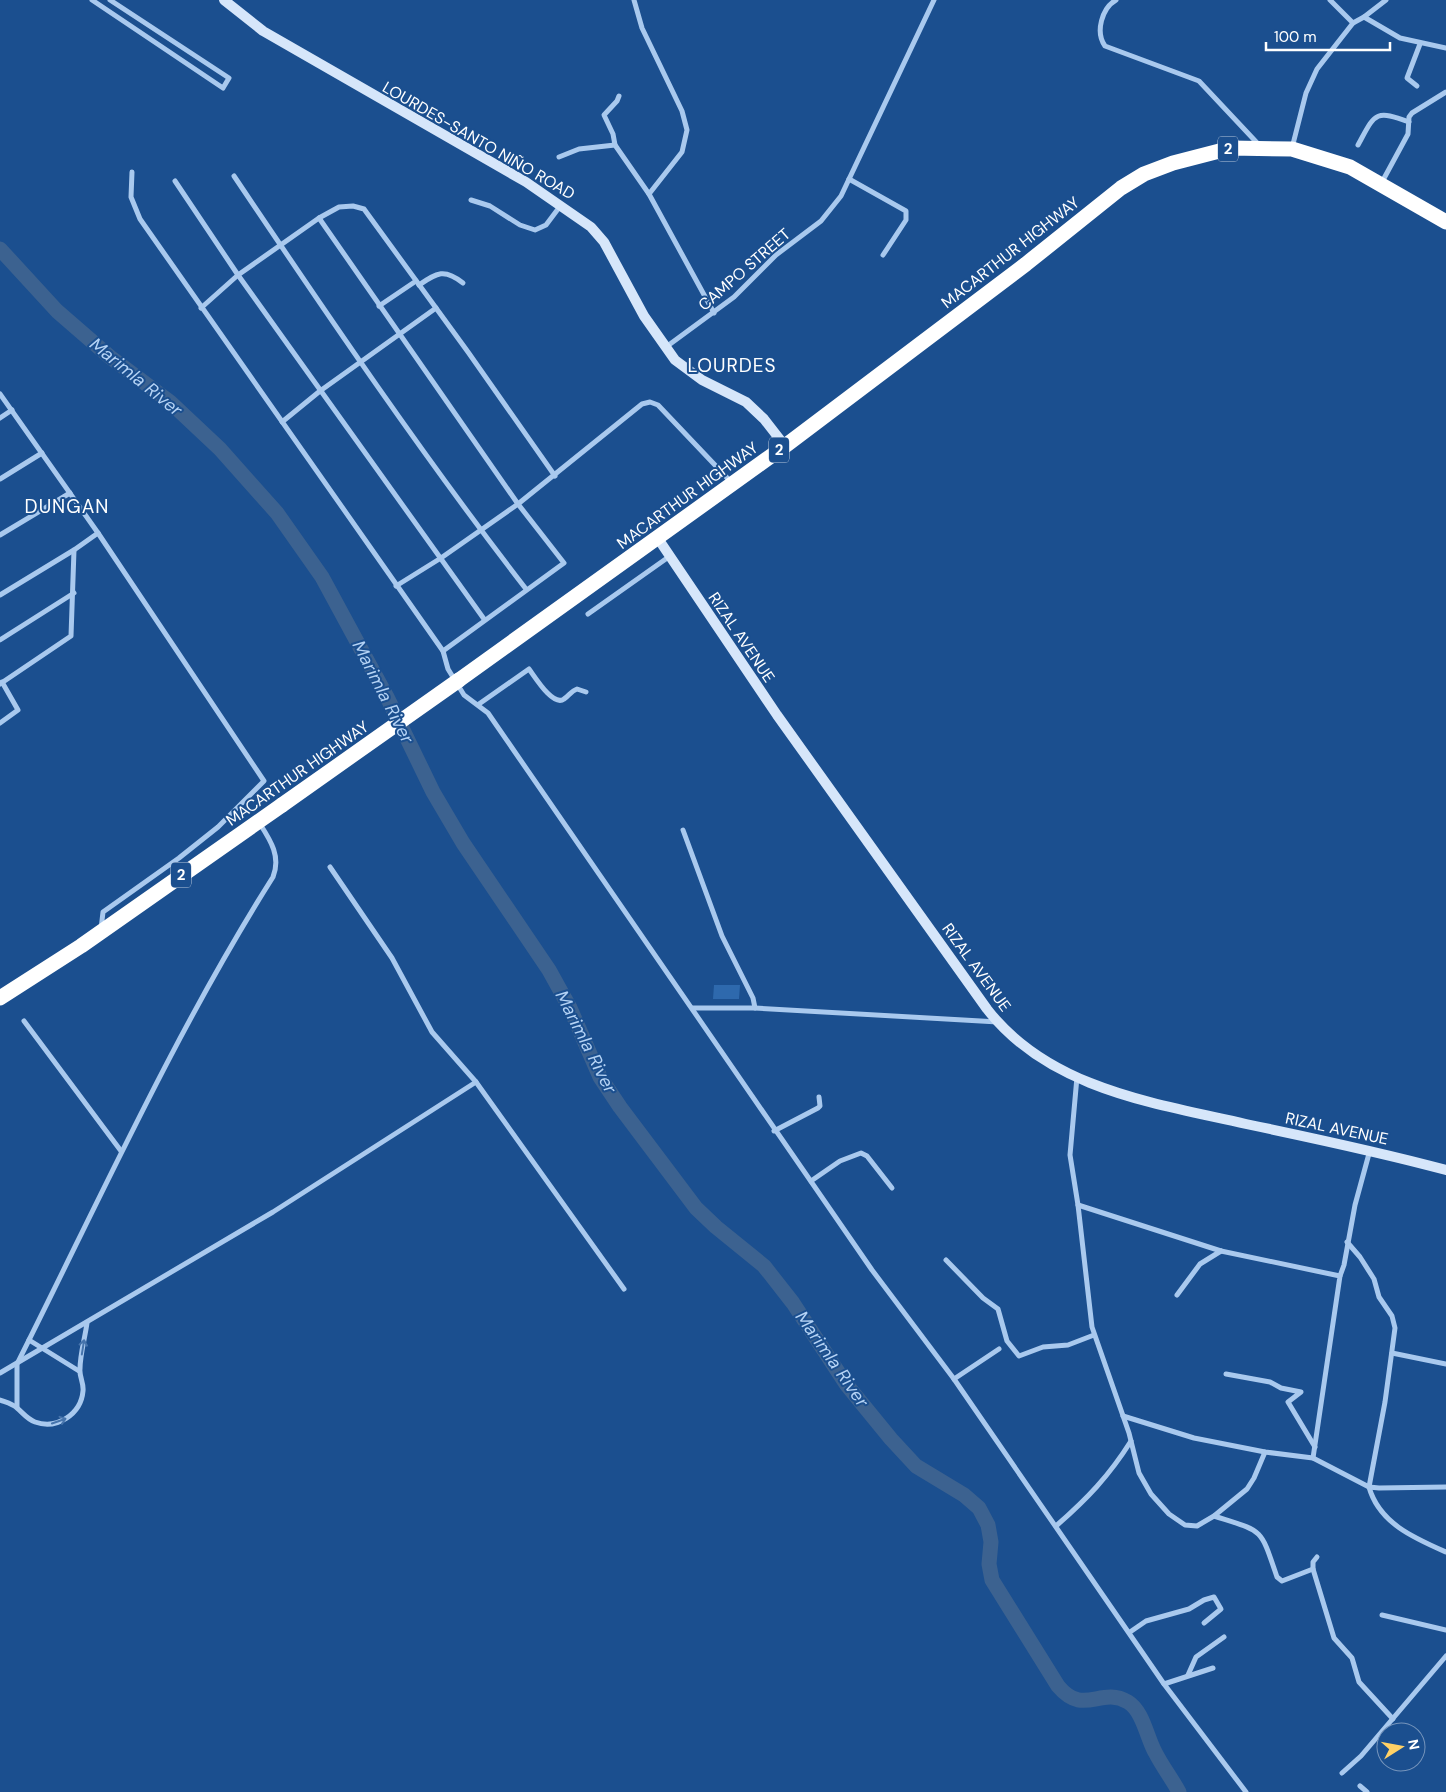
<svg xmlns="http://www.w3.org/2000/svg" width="1446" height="1792" viewBox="0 0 1446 1792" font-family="'DM Sans',sans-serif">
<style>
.green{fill:#2e69ad}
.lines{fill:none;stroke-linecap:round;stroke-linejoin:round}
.river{stroke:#3c6290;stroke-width:15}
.street{stroke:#a9c9ee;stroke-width:5}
.secondary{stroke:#d6e6fa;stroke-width:10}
.highway{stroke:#fff;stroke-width:15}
.highway-bridge{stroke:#fff;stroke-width:15}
.oneway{stroke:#4674ac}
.labels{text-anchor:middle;stroke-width:4;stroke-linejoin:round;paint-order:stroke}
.shield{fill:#1b4f8f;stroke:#bbcadd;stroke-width:1}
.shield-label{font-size:15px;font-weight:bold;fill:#fff}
.street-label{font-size:16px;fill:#fff;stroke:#1b4f8f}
.water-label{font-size:18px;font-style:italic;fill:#b5d3f5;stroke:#1b4f8f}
.quarter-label{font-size:19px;letter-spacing:1px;fill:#fff;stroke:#1b4f8f}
</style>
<rect width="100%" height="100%" fill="#1b4f8f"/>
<!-- green -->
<path class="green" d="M714,985H740L739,999H713Z"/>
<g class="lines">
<!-- river -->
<path class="river" d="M0,249L57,311L110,357L170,402L220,449L277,513L322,577L387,697L433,792L463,843L549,970L570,1008L600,1077L620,1107L696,1208L716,1227L764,1266L793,1303L846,1384L891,1439L916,1466L964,1495L979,1508L988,1525L991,1542L989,1564L992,1580L1058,1686C1084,1717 1100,1686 1128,1702C1143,1711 1147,1738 1155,1752C1162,1766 1172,1779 1179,1792"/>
<!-- street -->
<g class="street">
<path d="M92,0L223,88L229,78L110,0"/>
<path d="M634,0L642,28L682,111L687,130L682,152L649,194"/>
<path d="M1116,0C1102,8 1095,32 1105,46L1199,81L1260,146"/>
<path d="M1330,0L1353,23"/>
<path d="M1364,17L1400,38L1446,48"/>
<path d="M1417,86L1407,78L1420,44"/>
<path d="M615,145L613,134L604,115L617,101L619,96"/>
<path d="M1358,145C1375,114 1374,109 1409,122"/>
<path d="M1292,148L1306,93L1317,69L1353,23L1364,17L1386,0"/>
<path d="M559,157L579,149L615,145L649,194L714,313"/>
<path d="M132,172L131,197L140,219L443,651L448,669L464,695L488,713L872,1270L954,1379L1164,1684L1246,1792"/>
<path d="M234,176C328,316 423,456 526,589"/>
<path d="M849,179L906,211V220L883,255"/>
<path d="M175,181L238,275L484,619"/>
<path d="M1382,182L1408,134L1409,117L1412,113L1446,92"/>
<path d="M471,200L490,206L520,225L535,230L546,225L561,205"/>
<path d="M319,218L518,504L564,563L443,651"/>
<path d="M419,285C437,273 444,268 463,283"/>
<path d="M379,306L416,281"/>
<path d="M201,308L238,275L319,218L339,207L353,206L364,209L468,352L555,476"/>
<path d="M666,347L734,297L776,255L821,221L841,196L934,0"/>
<path d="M0,394L98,533L264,781L218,827L179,858L103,912L101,929"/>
<path d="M0,418L12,410"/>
<path d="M282,422L320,391L436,308"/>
<path d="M0,479L42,453"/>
<path d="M0,535L70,493"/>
<path d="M396,586L441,558L518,504L642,404L650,402L658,405L732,483"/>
<path d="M0,595L74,550L98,533"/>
<path d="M588,614L670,556"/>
<path d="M0,640L74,593"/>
<path d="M0,684L71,636L74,550"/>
<path d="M479,704L529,669C535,677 553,707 564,699C569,696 571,691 577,689L586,692"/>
<path d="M0,723L18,710L2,682"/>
<path d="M683,830L722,936L753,998L755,1008"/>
<path d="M330,867L392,958L432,1032L476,1082L624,1289"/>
<path d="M693,1008H755L998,1022"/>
<path d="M24,1021L121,1151"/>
<path d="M1077,1077L1070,1155L1078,1205L1092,1327L1129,1433L1139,1473L1151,1494L1169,1514L1185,1525L1197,1526L1214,1516L1247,1489L1254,1478L1265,1452"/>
<path d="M774,1131L818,1108L820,1106L819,1097"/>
<path d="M811,1181L840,1161L861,1153L867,1156L892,1188"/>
<path d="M1078,1205L1221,1251L1340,1276L1313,1458"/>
<path d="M1347,1242L1360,1257L1374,1279L1379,1297L1392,1316L1395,1328L1385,1402L1369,1487C1379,1523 1414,1538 1446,1552"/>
<path d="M946,1260L983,1298L998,1309L1007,1341L1019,1356L1043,1347L1068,1345L1094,1335"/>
<path d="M1340,1276L1344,1265L1355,1205L1370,1150"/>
<path d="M1177,1295L1200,1264L1221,1251"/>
<path d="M29,1340L79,1371"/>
<path d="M1392,1353L1446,1364"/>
<path d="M0,1373L273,1212L476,1082"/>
<path d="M1226,1374L1270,1382L1281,1388L1301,1392L1288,1402L1315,1447"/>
<path d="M954,1379L999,1349"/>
<path d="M0,1400C5,1402 13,1404 17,1408C23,1413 27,1419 35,1422C57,1430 81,1414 83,1391C84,1383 79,1376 80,1369C80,1354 85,1338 87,1323"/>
<path d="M17,1407V1364C100,1199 175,1032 273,877C281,857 271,841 260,824"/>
<path d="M1123,1416L1194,1438L1265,1452L1313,1458L1369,1487L1379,1488L1446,1487"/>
<path d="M1214,1516C1264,1532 1260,1527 1277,1577L1282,1581L1313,1569"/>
<path d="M1056,1526C1087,1499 1109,1476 1131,1441"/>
<path d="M1317,1557L1313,1562V1569L1334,1638L1352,1658L1359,1682L1393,1719"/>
<path d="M1382,1615L1446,1630"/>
<path d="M1130,1632L1146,1621L1189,1609L1204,1600L1214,1597L1221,1609L1204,1623"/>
<path d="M1188,1675L1196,1657L1224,1637"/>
<path d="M1164,1684L1213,1668"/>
<path d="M1342,1773L1361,1756L1446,1656"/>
<path d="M1360,1786L1367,1792"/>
</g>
<!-- secondary -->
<g class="secondary">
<path d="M224,0L263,31L526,182L591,227L604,242L644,316L675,360L702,380L746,402L764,419L785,446"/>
<path d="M657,537L777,715L987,1009C1049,1089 1154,1103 1246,1124C1313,1138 1380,1152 1446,1170"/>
</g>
<!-- highway -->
<g class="highway">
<path d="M459,680L785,446L1026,264L1121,188L1144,174L1173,163L1231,148L1292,149L1350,167L1446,222"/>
<path d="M0,998L81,946L282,805"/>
</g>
<!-- highway-bridge -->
<path class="highway-bridge" d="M282,805L459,680"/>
</g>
<!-- one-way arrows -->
<defs><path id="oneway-shaft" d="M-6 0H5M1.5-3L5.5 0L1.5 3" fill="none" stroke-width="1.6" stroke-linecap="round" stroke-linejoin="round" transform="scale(1.25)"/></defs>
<g class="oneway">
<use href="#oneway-shaft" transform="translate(83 1347) rotate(-81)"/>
<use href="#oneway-shaft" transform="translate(59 1421) rotate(-19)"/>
</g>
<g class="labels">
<!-- shield labels -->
<g class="shield">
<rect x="1218" y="136.5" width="20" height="25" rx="4"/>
<rect x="769" y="437.5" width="20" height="25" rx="4"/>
<rect x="171" y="862.5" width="20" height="25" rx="4"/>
</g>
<g class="shield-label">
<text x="1228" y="154">2</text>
<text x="779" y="455">2</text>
<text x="181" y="880">2</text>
</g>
<!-- street labels -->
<g class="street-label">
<text transform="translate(479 140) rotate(30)" y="6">LOURDES-SANTO NIÑO ROAD</text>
<text transform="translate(1010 252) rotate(-38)" y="6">MACARTHUR HIGHWAY</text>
<text transform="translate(744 269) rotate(-41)" y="6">CAMPO STREET</text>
<text transform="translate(687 495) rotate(-36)" y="6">MACARTHUR HIGHWAY</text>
<text transform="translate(742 637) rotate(56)" y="6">RIZAL AVENUE</text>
<text transform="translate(297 773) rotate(-35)" y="6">MACARTHUR HIGHWAY</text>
<text transform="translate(977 967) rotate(54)" y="6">RIZAL AVENUE</text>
<text transform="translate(1337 1128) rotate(12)" y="6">RIZAL AVENUE</text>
</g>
<!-- water labels -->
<g class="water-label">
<text transform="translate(136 377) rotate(39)" y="6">Marimla River</text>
<text transform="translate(383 692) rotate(63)" y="6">Marimla River</text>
<text transform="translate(586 1042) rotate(63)" y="6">Marimla River</text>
<text transform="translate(832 1359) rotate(55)" y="6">Marimla River</text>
</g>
<!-- quarter labels -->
<g class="quarter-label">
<text x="732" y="372">LOURDES</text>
<text x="67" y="513">DUNGAN</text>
</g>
</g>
<!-- north arrow -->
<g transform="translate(1401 1747) rotate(79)"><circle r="24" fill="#1b4f8f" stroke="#7695bc"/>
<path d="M0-4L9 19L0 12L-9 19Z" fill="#ffd166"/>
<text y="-8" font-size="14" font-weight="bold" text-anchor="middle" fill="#ffffff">N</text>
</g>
<!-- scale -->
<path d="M1266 42v8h124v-8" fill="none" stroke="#ffffff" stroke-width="2.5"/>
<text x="1274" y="42" font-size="15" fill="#ffffff" stroke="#1b4f8f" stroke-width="4" paint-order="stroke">100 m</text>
</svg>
